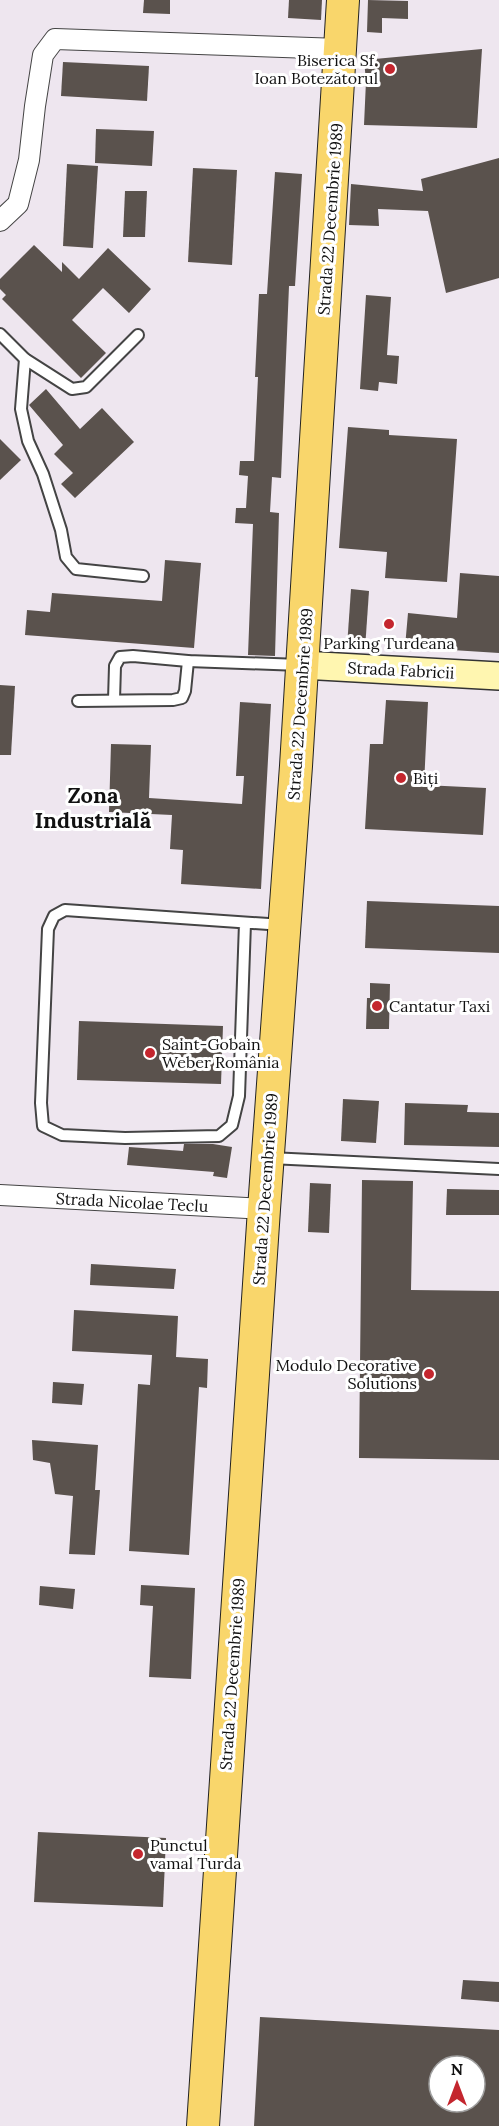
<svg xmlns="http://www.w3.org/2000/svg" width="499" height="2126" viewBox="0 0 499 2126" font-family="Lora,serif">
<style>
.industrial{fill:#eee6ef;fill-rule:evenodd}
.building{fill:#5a524d;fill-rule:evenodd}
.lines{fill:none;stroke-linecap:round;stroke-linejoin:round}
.lane-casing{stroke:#444;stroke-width:14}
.street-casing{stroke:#444;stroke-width:22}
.secondary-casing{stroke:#333;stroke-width:30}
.primary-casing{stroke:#222;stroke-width:34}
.lane{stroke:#fff;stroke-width:10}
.street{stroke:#fff;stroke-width:20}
.secondary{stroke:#fff6b0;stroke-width:27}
.primary{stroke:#f9d66b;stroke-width:32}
.poi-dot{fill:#c4262e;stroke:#fff;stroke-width:2}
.labels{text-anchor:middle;stroke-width:6;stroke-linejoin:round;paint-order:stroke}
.poi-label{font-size:16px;fill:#111;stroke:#fff;text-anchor:start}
.street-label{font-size:16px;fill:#111;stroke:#fff}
.district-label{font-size:22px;font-weight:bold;fill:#111;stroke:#fff}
</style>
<rect width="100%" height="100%" fill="#fffdf5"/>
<!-- industrial -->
<path class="industrial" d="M0,0H499V2126H0ZM439,2066H475V2102H439Z"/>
<!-- building -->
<g class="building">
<path d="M144,0H170V14L143,13Z"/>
<path d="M289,0H322L321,20L288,18Z"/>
<path d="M368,0L408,1V19L382,18V33L367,32Z"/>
<path d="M482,49L477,128L364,125L366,81L364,60Z"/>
<path d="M63,62L149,66L147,101L61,96Z"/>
<path d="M96,129L154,131L152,166L95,163Z"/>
<path d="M499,158V278L446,293L428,211L378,209L379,226L349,225L351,184L423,191L421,179Z"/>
<path d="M67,164L98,166L93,248L63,246Z"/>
<path d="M193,168L237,170L232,265L188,262Z"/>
<path d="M275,172L302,174L295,286H289L281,478L272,477L270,512L279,513L275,656L248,655L253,524L235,523L236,508H246L248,476L239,475L240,461H254L258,377H255L259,294H267Z"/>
<path d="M125,191H147L145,237H123Z"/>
<path d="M34,245L62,272V262L79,279L108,248L151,289L129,313L103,288L72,320L106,353L81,378L2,299L6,295L0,289V279Z"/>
<path d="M366,295L391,297L387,355L399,356L397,384L379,382L378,391L360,389Z"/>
<path d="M46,389L80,429L102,408L134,442L75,498L61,484L73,473L54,454L63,445L29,405Z"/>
<path d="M348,427L389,430V435L457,439L447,582L385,578L387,552L339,548Z"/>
<path d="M0,439L21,460L0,480Z"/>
<path d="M165,560L201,563L194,648L25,635L27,610L50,612L52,593L162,601Z"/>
<path d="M460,573L499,576V653L405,647L408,613L457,618Z"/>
<path d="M351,589L369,591L365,649L347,647Z"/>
<path d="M0,685L15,686L11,755H0Z"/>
<path d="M386,700L428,702L424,785L486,788L483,835L365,829L370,744H383Z"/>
<path d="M240,702L271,704L261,889L181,884L183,850L170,849L172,815L109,812L111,744L151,745L149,798L242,804L244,776H236Z"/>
<path d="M367,901L499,906V953L365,948Z"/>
<path d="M370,983L390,984L389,1029H366L367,998H370Z"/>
<path d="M79,1021L223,1026L221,1084L77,1080Z"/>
<path d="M343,1099L379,1101L376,1143L341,1141Z"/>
<path d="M405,1103L468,1105L467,1112L499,1113V1147L404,1145Z"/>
<path d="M184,1144H213L232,1147L227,1178L213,1176L214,1172L127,1165L129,1147L183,1151Z"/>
<path d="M362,1180L413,1181L411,1290L499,1291V1460L359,1458Z"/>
<path d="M310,1183L331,1184L329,1233L308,1232Z"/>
<path d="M447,1189L499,1190V1215H446Z"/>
<path d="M91,1264L176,1269L174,1289L90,1285Z"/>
<path d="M74,1310L178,1316L176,1357L208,1359L207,1388L199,1387L189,1555L129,1551L138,1384L150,1385L152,1355L72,1351Z"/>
<path d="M53,1382L84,1384L82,1405L52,1403Z"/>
<path d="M32,1440L98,1445L95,1490H100L95,1555L69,1554L73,1496L55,1494L50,1463L33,1460Z"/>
<path d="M141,1585L195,1588L191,1679L149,1677L153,1606L140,1605Z"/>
<path d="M40,1586L75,1589L73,1609L39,1605Z"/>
<path d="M38,1832L166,1838L163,1907L34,1902Z"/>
<path d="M463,1980L499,1982V2002L461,1999Z"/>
<path d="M260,2017L499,2030V2126H254ZM439,2066H475V2102H439Z"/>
</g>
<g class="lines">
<defs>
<g id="lane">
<path d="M0,334L25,359L72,389L86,387L138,335"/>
<path d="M25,359L21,409L28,441L43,474L61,530L66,557L76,569L143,576"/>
<path d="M114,700L115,666L120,657L133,656L188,661L300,665"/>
<path d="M78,701L173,700L182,698L185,691L188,661"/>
<path d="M245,923L239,1096L232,1125L219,1136L125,1138L62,1135L43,1126L41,1103L48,929L54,916L65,910L283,925"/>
<path d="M270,1158L499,1169"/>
</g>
<g id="street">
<path d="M0,221L18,204L29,160L35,106L43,55L55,39L340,49"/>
<path d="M0,1195L264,1209"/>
</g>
<path id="secondary" d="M302,665L499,676"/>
<path id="primary" d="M203,2126L264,1209L296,766L343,0"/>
</defs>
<!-- lane casing -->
<use href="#lane" class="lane-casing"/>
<!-- street casing -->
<use href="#street" class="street-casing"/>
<!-- secondary casing -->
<use href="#secondary" class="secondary-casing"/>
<!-- primary casing -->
<use href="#primary" class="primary-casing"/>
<!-- lane -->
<use href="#lane" class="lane"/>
<!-- street -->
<use href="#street" class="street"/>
<!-- secondary -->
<use href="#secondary" class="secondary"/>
<!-- primary -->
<use href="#primary" class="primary"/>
</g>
<!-- markers -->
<g class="poi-dot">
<circle cx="390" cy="69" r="6"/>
<circle cx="389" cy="624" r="6"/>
<circle cx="401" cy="778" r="6"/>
<circle cx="377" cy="1006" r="6"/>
<circle cx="150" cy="1053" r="6"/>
<circle cx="429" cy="1374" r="6"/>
<circle cx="138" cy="1854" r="6"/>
</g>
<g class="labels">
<!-- poi labels -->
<g class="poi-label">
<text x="378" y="66" text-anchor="end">Biserica Sf.<tspan x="378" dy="18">Ioan Botezătorul</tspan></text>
<text x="389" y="649" text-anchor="middle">Parking Turdeana</text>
<text x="413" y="784">Biți</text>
<text x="389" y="1012">Cantatur Taxi</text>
<text x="162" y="1050">Saint-Gobain<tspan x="162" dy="18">Weber România</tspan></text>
<text x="417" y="1371" text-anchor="end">Modulo Decorative<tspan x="417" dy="18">Solutions</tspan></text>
<text x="150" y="1851">Punctul<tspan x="150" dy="18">vamal Turda</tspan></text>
</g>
<!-- street labels -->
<g class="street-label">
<text transform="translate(330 219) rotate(-86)" y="6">Strada 22 Decembrie 1989</text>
<text transform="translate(401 670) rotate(3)" y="6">Strada Fabricii</text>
<text transform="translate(300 704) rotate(-86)" y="6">Strada 22 Decembrie 1989</text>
<text transform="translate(265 1189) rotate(-86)" y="6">Strada 22 Decembrie 1989</text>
<text transform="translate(132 1202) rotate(3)" y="6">Strada Nicolae Teclu</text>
<text transform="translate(232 1674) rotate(-86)" y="6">Strada 22 Decembrie 1989</text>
</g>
<!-- district labels -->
<g class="district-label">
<text x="93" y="803">Zona<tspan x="93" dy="25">Industrială</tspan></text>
</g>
</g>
<!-- north arrow -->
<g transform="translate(457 2084)"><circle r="28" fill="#ffffff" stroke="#a0a0a0" stroke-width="1.5"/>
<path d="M0-4.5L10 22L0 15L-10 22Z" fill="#c4262e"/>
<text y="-9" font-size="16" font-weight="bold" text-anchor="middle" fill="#111111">N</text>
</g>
</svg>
